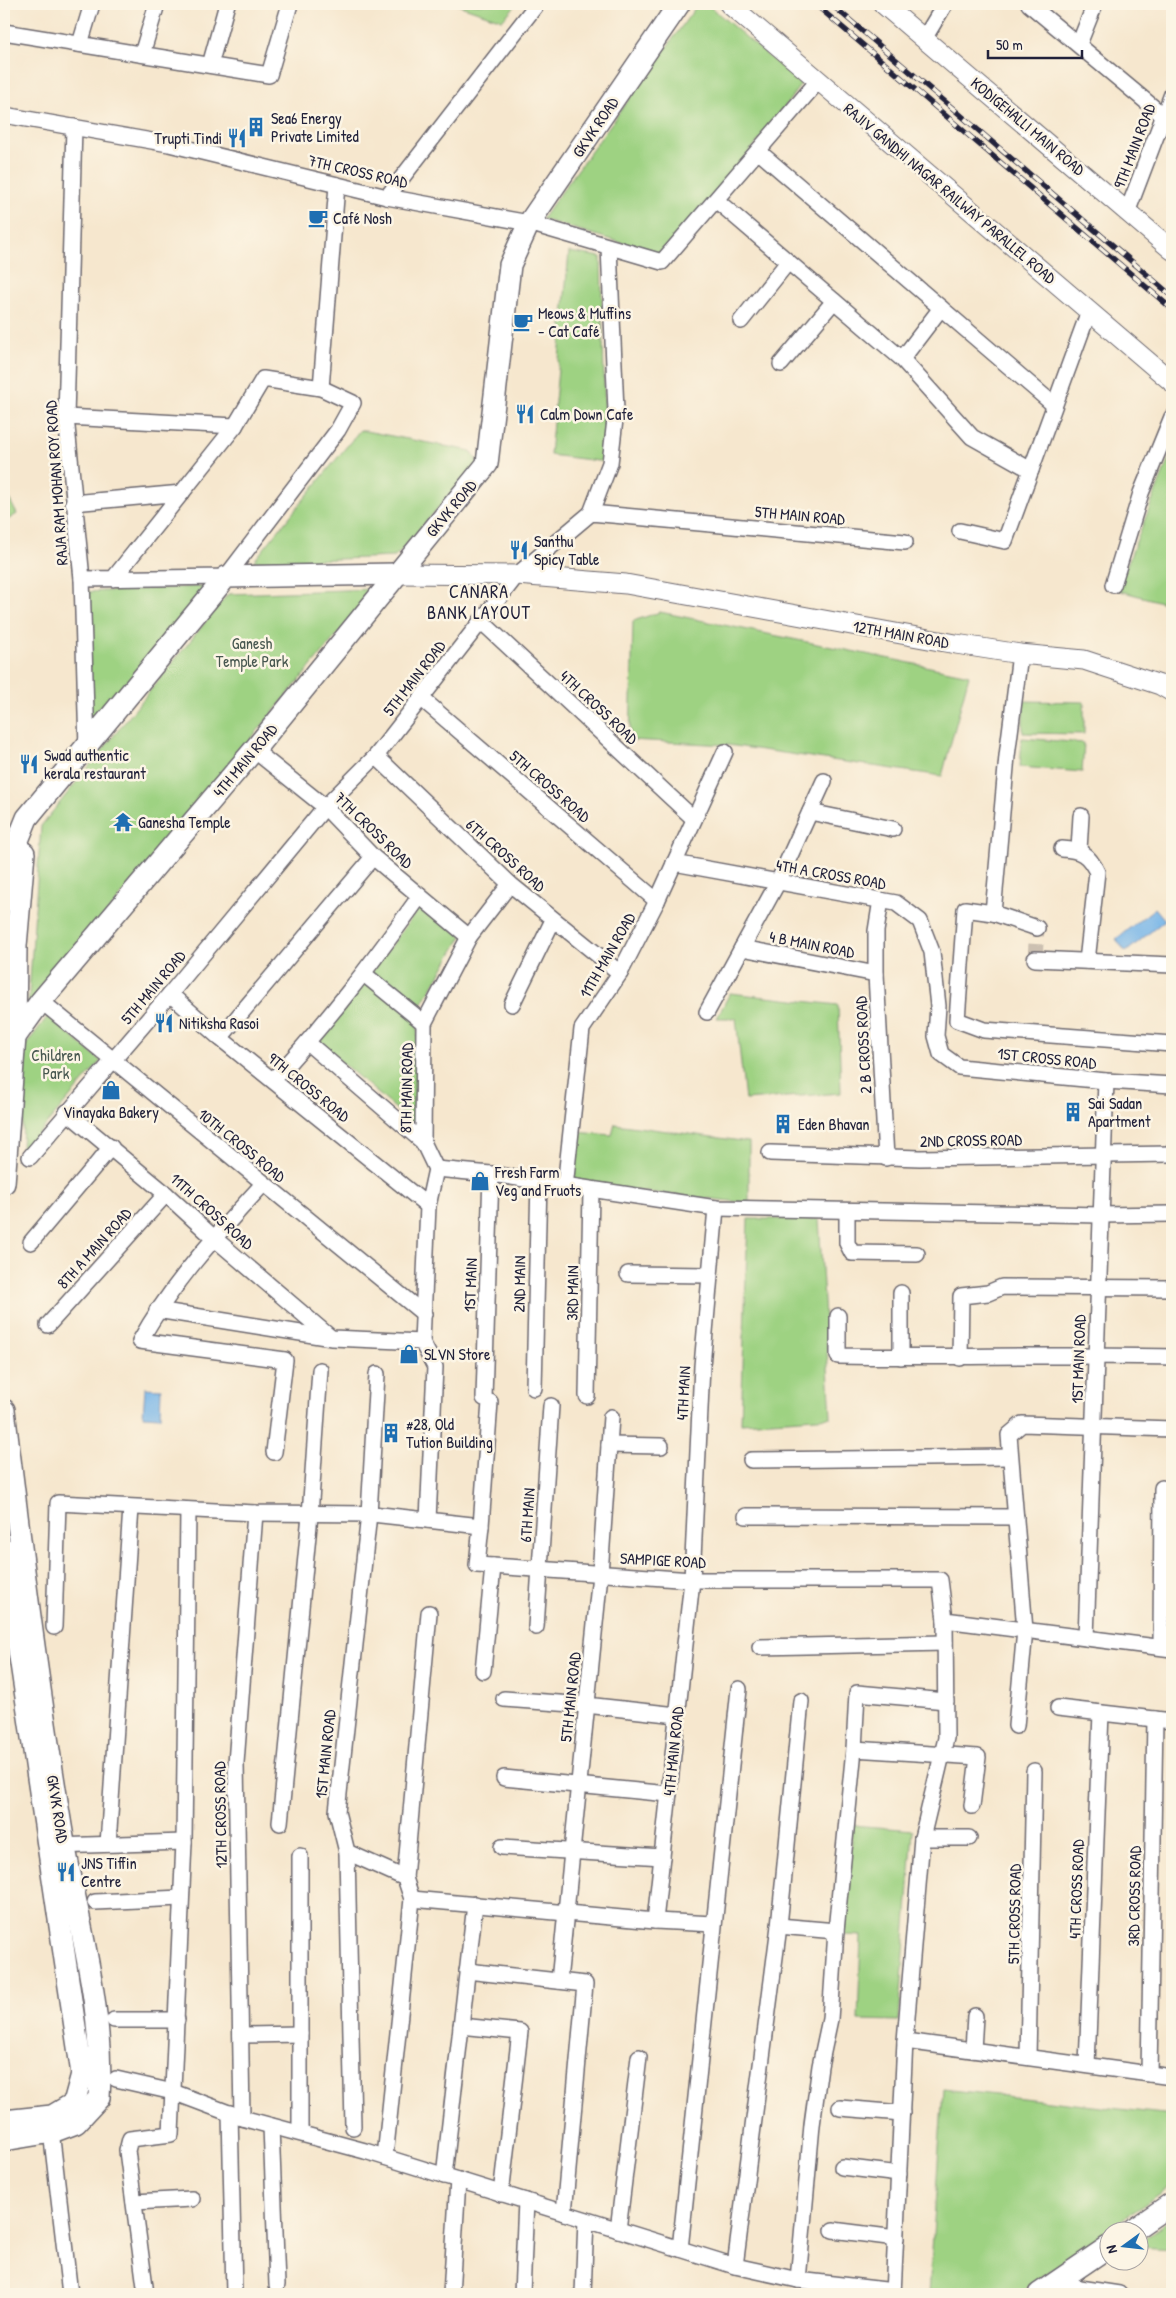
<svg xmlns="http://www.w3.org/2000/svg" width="1176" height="2298" viewBox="0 0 1176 2298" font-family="'Patrick Hand',sans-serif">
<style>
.green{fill:#9ed282;stroke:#607a5e}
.water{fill:#74b4e8;stroke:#4b6b92}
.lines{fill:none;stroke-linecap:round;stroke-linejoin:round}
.minor-tunnel{stroke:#ccc0b1;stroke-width:15;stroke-dasharray:15 8;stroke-linecap:butt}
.minor-casing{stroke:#6c676e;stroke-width:18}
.tertiary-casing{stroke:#6c676e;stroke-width:21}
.secondary-casing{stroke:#6c676e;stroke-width:24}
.minor{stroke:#fff;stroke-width:15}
.tertiary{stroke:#fff;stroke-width:19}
.secondary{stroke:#fff;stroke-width:21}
.rail-casing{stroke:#22223b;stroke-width:5.5}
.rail{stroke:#fcf5e5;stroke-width:4;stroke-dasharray:11;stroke-linecap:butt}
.labels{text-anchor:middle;stroke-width:5;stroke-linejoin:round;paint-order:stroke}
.poi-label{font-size:16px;fill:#22223b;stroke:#fcf5e5;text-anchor:start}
.street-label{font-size:16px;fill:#22223b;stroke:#fcf5e5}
.park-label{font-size:16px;fill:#475750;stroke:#fcf5e5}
.neighbourhood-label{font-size:18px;letter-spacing:1px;fill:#22223b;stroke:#fcf5e5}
</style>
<rect width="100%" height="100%" fill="#fcf5e5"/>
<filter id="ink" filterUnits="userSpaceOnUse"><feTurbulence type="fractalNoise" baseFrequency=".02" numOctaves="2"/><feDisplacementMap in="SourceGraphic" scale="10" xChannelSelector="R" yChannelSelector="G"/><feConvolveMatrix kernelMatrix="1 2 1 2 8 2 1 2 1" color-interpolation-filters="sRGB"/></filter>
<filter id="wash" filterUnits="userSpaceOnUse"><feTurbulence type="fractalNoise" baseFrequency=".0096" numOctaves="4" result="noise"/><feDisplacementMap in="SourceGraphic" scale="20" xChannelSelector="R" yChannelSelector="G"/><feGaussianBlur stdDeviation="1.12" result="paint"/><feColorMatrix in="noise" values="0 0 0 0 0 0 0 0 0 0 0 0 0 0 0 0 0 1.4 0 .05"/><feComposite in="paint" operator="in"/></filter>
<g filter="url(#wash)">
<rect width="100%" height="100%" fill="#f6e7ce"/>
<!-- green -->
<g class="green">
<path d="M455,4H517L502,20Z"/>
<path d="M698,4H707L801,84L771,126L662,255L542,219Z"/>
<path d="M569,252L601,257L606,462L550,455Z"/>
<path d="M360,430L471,451L478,463L395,557L253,562Z"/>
<path d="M1172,451V605L1117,590Z"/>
<path d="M4,489L17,514L4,522Z"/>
<path d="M209,586L97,724L88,725L86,592Z"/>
<path d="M375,589L28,1008L41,826L228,594Z"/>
<path d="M660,612L969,675L942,776L728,745L630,740L633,621Z"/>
<path d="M1023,701L1084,702V734L1023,733Z"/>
<path d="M1022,738L1084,743L1082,772L1020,767Z"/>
<path d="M421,905L462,936L418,1011L416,1126L319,1043Z"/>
<path d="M730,993L838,1005L841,1093L745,1100L736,1018H717Z"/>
<path d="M48,1016L101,1061L22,1153L25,1046Z"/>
<path d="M615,1124L749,1142V1203L573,1184L575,1132L612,1135Z"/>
<path d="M748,1219H819L831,1417L741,1423Z"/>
<path d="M852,1825L913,1830L899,2021L858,2020L861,1936L844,1935Z"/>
<path d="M943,2089L1172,2115V2185L1017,2294H929Z"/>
<path d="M1172,2218V2249L1139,2247V2243Z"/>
</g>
<!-- water -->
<g class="water">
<path d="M1155,908L1165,920L1126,952L1116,939Z"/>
<path d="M145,1388L161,1389L160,1417L143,1416Z"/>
</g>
</g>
<g filter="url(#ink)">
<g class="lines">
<!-- minor-tunnel -->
<path class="minor-tunnel" d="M1035,959L1037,928"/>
<defs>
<g id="minor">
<path d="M1029,4L1172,123"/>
<path d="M4,32L269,75L290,4"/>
<path d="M924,39L945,4"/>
<path d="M80,44L92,4"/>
<path d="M1079,44L1095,4"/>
<path d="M142,54L157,4"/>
<path d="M210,65L227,4"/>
<path d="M4,115L169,144L387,197L529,223L662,262L818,81"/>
<path d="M74,127L66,417L82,579L87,747"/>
<path d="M758,151L1054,405"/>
<path d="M387,197L537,4"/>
<path d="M716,200L902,359L941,308"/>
<path d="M1128,210L1172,94"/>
<path d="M741,321L788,262"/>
<path d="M902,359L972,437L1031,470"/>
<path d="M781,364L834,301"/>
<path d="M321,388L337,185"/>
<path d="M66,417L235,426"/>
<path d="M73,503L182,493"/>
<path d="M591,513L610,463L616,411L609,247"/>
<path d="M960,531L1005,541L1089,311"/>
<path d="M82,579L226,577L338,430L353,403L321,388L263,379L235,426L113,579"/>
<path d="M1113,585L1141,493L1172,417"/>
<path d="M481,621L693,818"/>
<path d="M1020,654L1007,756L993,913L965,909L957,1020L984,1030L1172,1044"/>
<path d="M421,698L657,901"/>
<path d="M254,750L325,807L373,857L469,937"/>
<path d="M376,756L510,884L620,973"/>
<path d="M810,812L893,829"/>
<path d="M1062,849C1081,850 1088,854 1097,872L1087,961"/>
<path d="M1079,850L1081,816"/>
<path d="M674,863L896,903L920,921L932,952L938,1006L936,1036L941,1054L959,1067L1106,1081L1172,1085"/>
<path d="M881,900L876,931V974L886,1158"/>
<path d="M993,913L1037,928"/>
<path d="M742,948L876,974"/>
<path d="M1035,959L1172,965"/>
<path d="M364,974L424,1023"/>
<path d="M170,994L220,1038L428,1206"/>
<path d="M41,1001L424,1314"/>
<path d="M512,1004L553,920"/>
<path d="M707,1012L778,882L824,781"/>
<path d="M220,1038L373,857"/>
<path d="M308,1043L423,1142"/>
<path d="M273,1080C327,1023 374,960 420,896"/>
<path d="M67,1112L166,1194L214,1238L330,1337"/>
<path d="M770,1153L920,1158L1172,1154"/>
<path d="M30,1157L170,994L325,807L376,756L517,575L591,513L905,542"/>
<path d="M436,1169L491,1174L716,1208L1101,1215L1172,1214"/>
<path d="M263,1184C218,1233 172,1283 140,1341L285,1360L274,1452"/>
<path d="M565,1187L582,1029L620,973L657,901L725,752"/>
<path d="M847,1211V1243L852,1253L917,1254"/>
<path d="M31,1242L111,1147"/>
<path d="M628,1274L709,1275"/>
<path d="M157,1310L332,1338L422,1342L435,1367L428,1520"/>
<path d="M838,1316V1356C950,1358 1061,1354 1172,1357"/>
<path d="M48,1325L166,1194"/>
<path d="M422,1342L428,1206L436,1169L423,1142L424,1023L469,937L510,884"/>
<path d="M901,1357V1293"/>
<path d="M960,1358L961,1296L988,1293L1002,1287L1172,1288"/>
<path d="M377,1374L369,1514L337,1812L347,1852L405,1878L412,1899L385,2157"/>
<path d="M534,1388L539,1181"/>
<path d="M587,1396L591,1191"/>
<path d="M484,1398L491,1174"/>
<path d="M609,1445L661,1446"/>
<path d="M751,1460L1010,1457"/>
<path d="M746,1516L1016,1517"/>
<path d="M481,1526L490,1402"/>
<path d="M945,1620L1172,1649"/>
<path d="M54,1627L58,1503L255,1513L372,1514L481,1526L477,1565L493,1566L692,1580H940L945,1620L946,1738L922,1838L905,2041L893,2294"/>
<path d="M536,1627L551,1406"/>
<path d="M1086,1638L1106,1081"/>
<path d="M760,1647L945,1643"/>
<path d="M1161,1647L1162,1488"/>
<path d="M483,1671L493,1566"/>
<path d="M504,1699L586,1705L677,1715"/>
<path d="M1058,1708L1172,1721"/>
<path d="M1016,1726L1025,1630L1009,1435L1022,1424L1172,1429"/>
<path d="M854,1749L857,1693L946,1701"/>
<path d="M504,1778L669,1794"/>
<path d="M280,1823L310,1515L320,1370"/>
<path d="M922,1838H969"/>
<path d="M108,1844L131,1508"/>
<path d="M55,1846L184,1842"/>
<path d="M502,1847L662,1857"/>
<path d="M347,1852L353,2127"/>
<path d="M300,1856V2133"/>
<path d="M405,1878L429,1613"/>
<path d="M412,1899L655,1921L714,1924"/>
<path d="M95,1902L181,1898"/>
<path d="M655,1921L692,1580L702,1366L716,1208"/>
<path d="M779,1926L836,1931"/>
<path d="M467,1971L585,1984L564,2213"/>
<path d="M559,1981L600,1574L611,1417"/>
<path d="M114,2020H177"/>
<path d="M461,2026L520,2032L501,2194"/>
<path d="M241,2035L300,2034"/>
<path d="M905,2041L1172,2077"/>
<path d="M973,2050L975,2016"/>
<path d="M1028,2057L1034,1771"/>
<path d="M1087,2065L1101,1713"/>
<path d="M1149,2074L1155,1719"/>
<path d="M116,2079L173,2092L242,2118L365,2151L735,2266L798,2280L894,2291"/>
<path d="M840,2108L902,2113"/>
<path d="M230,2113L234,2294"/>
<path d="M242,2118L236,1763L255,1513"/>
<path d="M50,2122L70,2294"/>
<path d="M271,2126L277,2285"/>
<path d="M842,2167L899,2174"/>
<path d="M444,2176L475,1904"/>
<path d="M134,2202L192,2199"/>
<path d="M618,2230L639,2057"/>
<path d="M833,2230L896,2238"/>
<path d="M680,2249L739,1689"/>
<path d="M735,2266L779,1926L801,1701"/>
<path d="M798,2280L812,2125L820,2066L830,2019L836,1931L854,1749L978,1757L972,1806"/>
<path d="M1054,2284L1119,2294"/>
<path d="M146,2294L127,2151L130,2139L171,2134L184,1842L188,1510"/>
<path d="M451,2294L458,2180"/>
<path d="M522,2294L526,2201"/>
<path d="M583,2294L586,2220"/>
</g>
<g id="tertiary">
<path d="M729,4L1172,382"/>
<path d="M883,4L1172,250"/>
<path d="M397,574L517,575L626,584L956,644L1020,654L1084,660L1160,685L1172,692"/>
</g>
<g id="secondary">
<path d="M4,901L10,860L27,818L226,577L397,574"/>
<path d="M15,1037L41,1001L254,750L487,464L510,265L529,223L679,4"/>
<path d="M4,1183L15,1037L16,946L24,853"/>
<path d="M4,1410C21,1549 38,1688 61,1826C76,1916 105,2007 99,2098L76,2123L52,2132L4,2140"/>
<path d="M4,1549L82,2074L74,2103L52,2116L4,2121"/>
<path d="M1133,2230L1172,2203"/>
<path d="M1039,2294L1108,2247"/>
</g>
</defs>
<!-- minor casing -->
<use href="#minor" class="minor-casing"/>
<!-- tertiary casing -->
<use href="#tertiary" class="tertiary-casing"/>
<!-- secondary casing -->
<use href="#secondary" class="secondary-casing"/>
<!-- minor -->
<use href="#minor" class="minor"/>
<!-- tertiary -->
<use href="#tertiary" class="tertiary"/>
<!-- secondary -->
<use href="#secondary" class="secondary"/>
<defs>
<g id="rail">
<path d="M815,4L1172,309"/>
<path d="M831,4L1172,296"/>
</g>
</defs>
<!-- rail casing -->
<use href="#rail" class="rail-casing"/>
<!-- rail -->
<use href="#rail" class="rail"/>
</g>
</g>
<!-- icons -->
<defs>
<symbol id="building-bare" viewBox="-9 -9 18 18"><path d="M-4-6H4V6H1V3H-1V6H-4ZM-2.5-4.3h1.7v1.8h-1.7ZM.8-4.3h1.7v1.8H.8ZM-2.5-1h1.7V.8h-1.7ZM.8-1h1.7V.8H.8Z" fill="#1f6fb2" stroke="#fcf5e5" stroke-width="2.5" paint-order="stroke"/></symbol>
<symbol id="restaurant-bare" viewBox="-9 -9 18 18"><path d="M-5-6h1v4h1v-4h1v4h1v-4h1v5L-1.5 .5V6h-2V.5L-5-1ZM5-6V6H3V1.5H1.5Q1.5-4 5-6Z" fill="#1f6fb2" stroke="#fcf5e5" stroke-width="2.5" paint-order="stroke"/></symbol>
<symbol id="cafe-bare" viewBox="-9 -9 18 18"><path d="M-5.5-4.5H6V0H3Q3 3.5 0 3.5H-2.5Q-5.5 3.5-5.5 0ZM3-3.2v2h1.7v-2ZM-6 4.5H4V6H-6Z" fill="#1f6fb2" stroke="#fcf5e5" stroke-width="2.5" paint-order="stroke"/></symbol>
<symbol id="temple-bare" viewBox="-9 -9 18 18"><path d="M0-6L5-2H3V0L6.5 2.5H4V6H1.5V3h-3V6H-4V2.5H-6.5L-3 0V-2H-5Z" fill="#1f6fb2" stroke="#fcf5e5" stroke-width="2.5" paint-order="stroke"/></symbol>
<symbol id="shop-bare" viewBox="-9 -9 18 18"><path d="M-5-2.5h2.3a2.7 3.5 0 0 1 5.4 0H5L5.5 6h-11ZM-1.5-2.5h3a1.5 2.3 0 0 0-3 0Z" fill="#1f6fb2" stroke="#fcf5e5" stroke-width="2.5" paint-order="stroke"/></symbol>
</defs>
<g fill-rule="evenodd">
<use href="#building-bare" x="242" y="113" width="28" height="28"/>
<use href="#restaurant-bare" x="223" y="124" width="28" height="28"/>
<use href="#cafe-bare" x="304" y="204" width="28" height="28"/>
<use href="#cafe-bare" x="509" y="308" width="28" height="28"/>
<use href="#restaurant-bare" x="511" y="400" width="28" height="28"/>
<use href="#restaurant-bare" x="505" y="536" width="28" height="28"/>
<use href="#restaurant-bare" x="15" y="750" width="28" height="28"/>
<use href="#temple-bare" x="109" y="808" width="28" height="28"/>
<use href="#restaurant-bare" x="150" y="1009" width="28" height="28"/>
<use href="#shop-bare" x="97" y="1076" width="28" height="28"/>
<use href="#building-bare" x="1059" y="1098" width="28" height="28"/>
<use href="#building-bare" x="769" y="1110" width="28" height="28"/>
<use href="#shop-bare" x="466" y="1167" width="28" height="28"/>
<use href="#shop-bare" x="395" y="1340" width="28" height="28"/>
<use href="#building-bare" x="377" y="1419" width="28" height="28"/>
<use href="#restaurant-bare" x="52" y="1858" width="28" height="28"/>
</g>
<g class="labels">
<!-- poi labels -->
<g class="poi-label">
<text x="271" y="124">Sea6 Energy<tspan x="271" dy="18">Private Limited</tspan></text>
<text x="222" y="144" text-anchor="end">Trupti Tindi</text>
<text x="333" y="224">Café Nosh</text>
<text x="538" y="319">Meows &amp; Muffins<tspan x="538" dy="18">- Cat Café</tspan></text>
<text x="540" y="420">Calm Down Cafe</text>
<text x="534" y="547">Santhu<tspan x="534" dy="18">Spicy Table</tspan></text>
<text x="44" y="761">Swad authentic<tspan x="44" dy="18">kerala restaurant</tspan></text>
<text x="138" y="828">Ganesha Temple</text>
<text x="179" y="1029">Nitiksha Rasoi</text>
<text x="1088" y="1109">Sai Sadan<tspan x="1088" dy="18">Apartment</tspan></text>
<text x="111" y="1118" text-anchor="middle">Vinayaka Bakery</text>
<text x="798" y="1130">Eden Bhavan</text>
<text x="495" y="1178">Fresh Farm<tspan x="495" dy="18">Veg and Fruots</tspan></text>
<text x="424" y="1360">SLVN Store</text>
<text x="406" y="1430">#28, Old<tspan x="406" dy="18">Tution Building</tspan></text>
<text x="81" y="1869">JNS Tiffin<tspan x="81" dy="18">Centre</tspan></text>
</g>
<!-- street labels -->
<g class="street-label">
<text transform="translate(1028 126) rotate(40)" y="6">KODIGEHALLI MAIN ROAD</text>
<text transform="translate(595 127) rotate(-56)" y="6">GKVK ROAD</text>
<text transform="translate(1134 146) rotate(-69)" y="6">9TH MAIN ROAD</text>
<text transform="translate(358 171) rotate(13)" y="6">7TH CROSS ROAD</text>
<text transform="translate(950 193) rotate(40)" y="6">RAJIV GANDHI NAGAR RAILWAY PARALLEL ROAD</text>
<text transform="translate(56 483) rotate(-94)" y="6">RAJA RAM MOHAN ROY ROAD</text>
<text transform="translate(451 508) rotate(-50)" y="6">GKVK ROAD</text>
<text transform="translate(800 515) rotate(5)" y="6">5TH MAIN ROAD</text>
<text transform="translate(901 634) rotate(10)" y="6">12TH MAIN ROAD</text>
<text transform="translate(414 678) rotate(-52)" y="6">5TH MAIN ROAD</text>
<text transform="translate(599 707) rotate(43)" y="6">4TH CROSS ROAD</text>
<text transform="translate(245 760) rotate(-50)" y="6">4TH MAIN ROAD</text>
<text transform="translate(550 786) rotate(41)" y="6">5TH CROSS ROAD</text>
<text transform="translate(374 830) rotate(44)" y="6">7TH CROSS ROAD</text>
<text transform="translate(506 855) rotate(42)" y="6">6TH CROSS ROAD</text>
<text transform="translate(831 874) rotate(10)" y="6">4TH A CROSS ROAD</text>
<text transform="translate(812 944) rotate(11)" y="6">4 B MAIN ROAD</text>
<text transform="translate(607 955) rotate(-60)" y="6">11TH MAIN ROAD</text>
<text transform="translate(153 987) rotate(-50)" y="6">5TH MAIN ROAD</text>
<text transform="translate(863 1045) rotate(-93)" y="6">2 B CROSS ROAD</text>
<text transform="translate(1047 1058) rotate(6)" y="6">1ST CROSS ROAD</text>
<text transform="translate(309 1087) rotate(39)" y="6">9TH CROSS ROAD</text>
<text transform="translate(406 1088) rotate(-89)" y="6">8TH MAIN ROAD</text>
<text transform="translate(971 1140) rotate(-1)" y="6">2ND CROSS ROAD</text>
<text transform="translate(242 1145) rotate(39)" y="6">10TH CROSS ROAD</text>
<text transform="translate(212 1211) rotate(42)" y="6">11TH CROSS ROAD</text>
<text transform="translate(94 1248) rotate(-48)" y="6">8TH A MAIN ROAD</text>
<text transform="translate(519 1284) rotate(-89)" y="6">2ND MAIN</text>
<text transform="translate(470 1285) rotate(-88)" y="6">1ST MAIN</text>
<text transform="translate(572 1293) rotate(-89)" y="6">3RD MAIN</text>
<text transform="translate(1078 1359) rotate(-88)" y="6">1ST MAIN ROAD</text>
<text transform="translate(683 1393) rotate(-87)" y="6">4TH MAIN</text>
<text transform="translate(527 1515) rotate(-86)" y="6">6TH MAIN</text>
<text transform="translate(663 1560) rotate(3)" y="6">SAMPIGE ROAD</text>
<text transform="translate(570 1697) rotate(-84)" y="6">5TH MAIN ROAD</text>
<text transform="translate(673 1751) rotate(-84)" y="6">4TH MAIN ROAD</text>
<text transform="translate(325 1754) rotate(-84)" y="6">1ST MAIN ROAD</text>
<text transform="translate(58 1809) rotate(81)" y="6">GKVK ROAD</text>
<text transform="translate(220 1815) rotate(-91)" y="6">12TH CROSS ROAD</text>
<text transform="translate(1076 1889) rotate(-88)" y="6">4TH CROSS ROAD</text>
<text transform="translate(1134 1896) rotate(-89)" y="6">3RD CROSS ROAD</text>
<text transform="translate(1014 1914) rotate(-89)" y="6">5TH CROSS ROAD</text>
</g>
<!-- park labels -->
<g class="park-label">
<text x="252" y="649">Ganesh<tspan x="252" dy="18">Temple Park</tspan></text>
<text x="56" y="1061">Children<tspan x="56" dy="18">Park</tspan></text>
</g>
<!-- neighbourhood labels -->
<g class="neighbourhood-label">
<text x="479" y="598">CANARA<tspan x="479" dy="21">BANK LAYOUT</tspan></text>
</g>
</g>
<!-- margin -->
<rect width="1176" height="2298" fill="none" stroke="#fcf5e5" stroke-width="20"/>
<!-- north arrow -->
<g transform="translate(1124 2246) rotate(255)"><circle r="24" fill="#fcf5e5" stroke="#a5a1a1"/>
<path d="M0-4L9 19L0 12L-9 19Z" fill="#1f6fb2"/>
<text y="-8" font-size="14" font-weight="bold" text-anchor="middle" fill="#22223b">N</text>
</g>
<!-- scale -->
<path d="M988 50v8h94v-8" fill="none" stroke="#22223b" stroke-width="2.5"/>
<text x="996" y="50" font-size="15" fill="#22223b" stroke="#fcf5e5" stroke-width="4" paint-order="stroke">50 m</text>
</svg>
